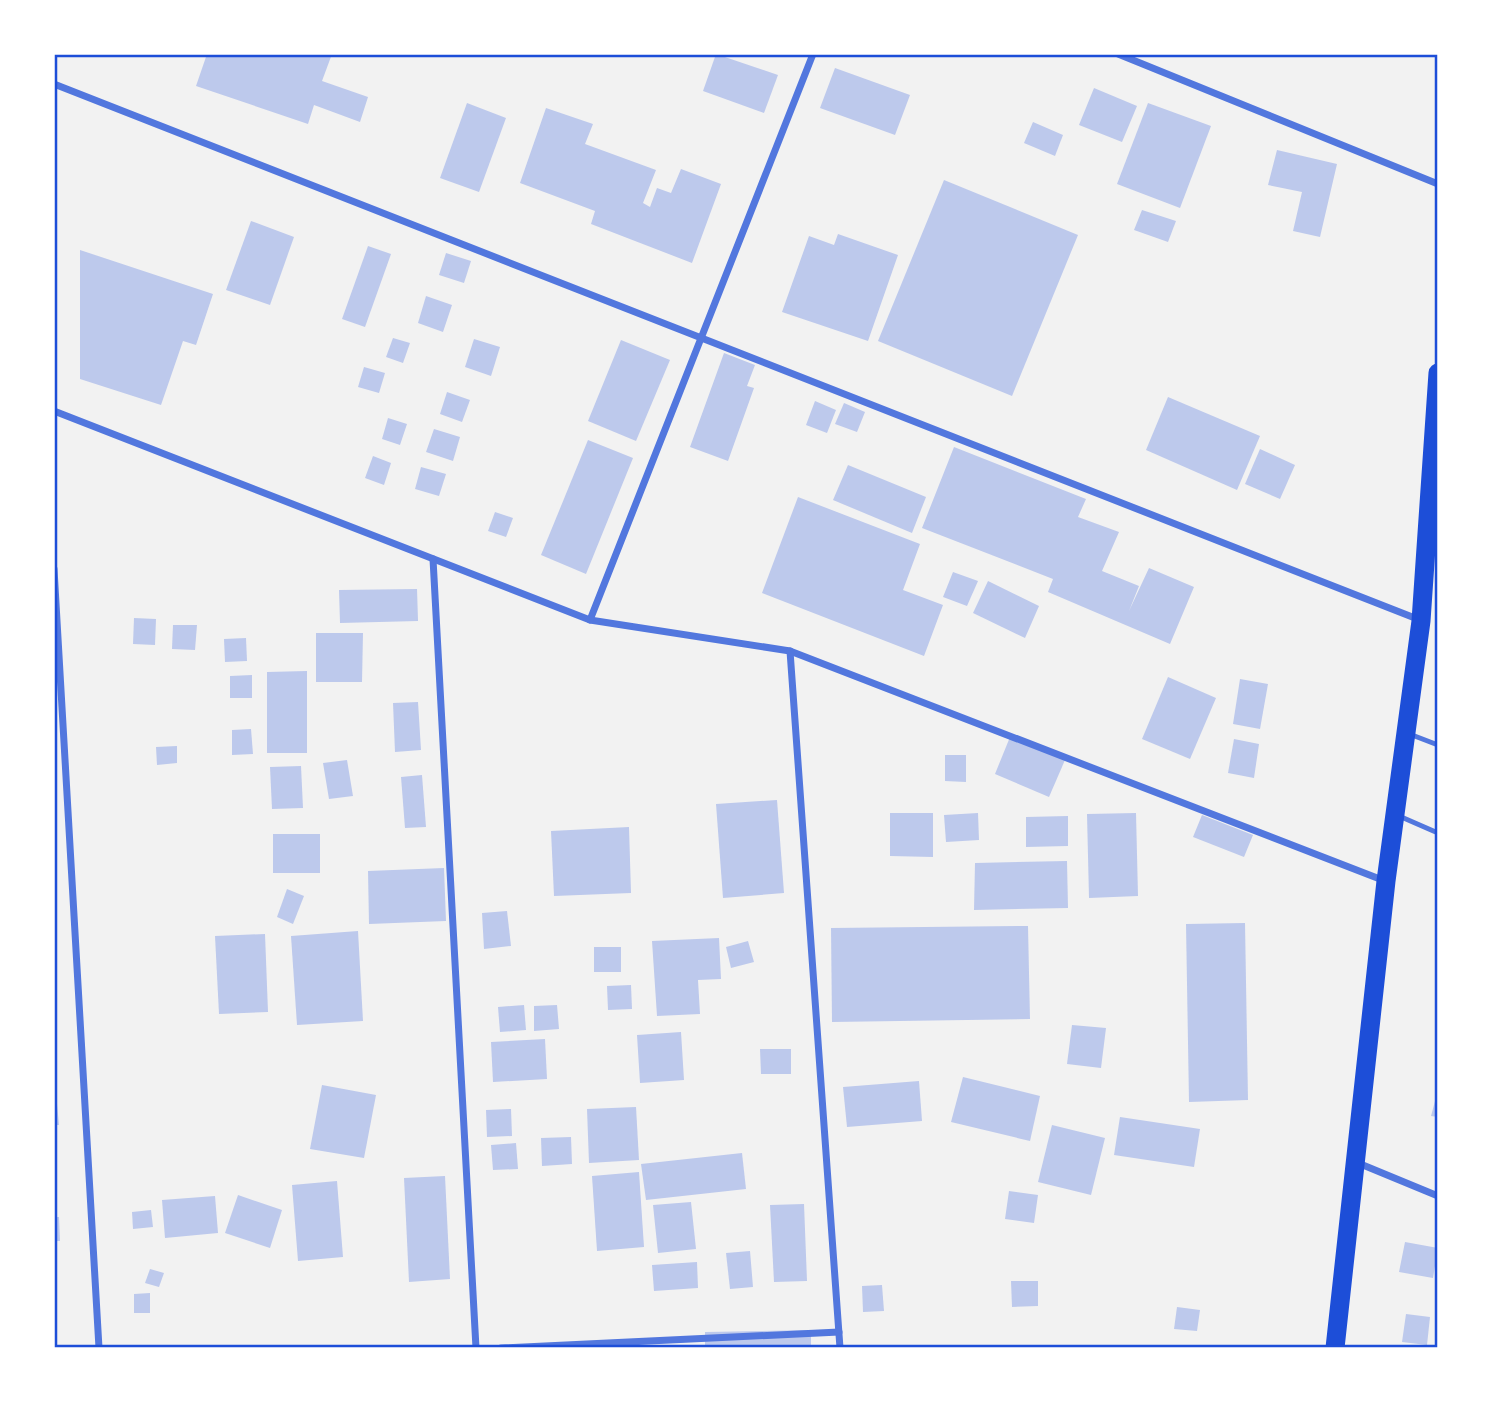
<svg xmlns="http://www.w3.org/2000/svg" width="1492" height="1402" viewBox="0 0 1492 1402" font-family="'Open Sans',sans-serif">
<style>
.building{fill:#bdc9ec}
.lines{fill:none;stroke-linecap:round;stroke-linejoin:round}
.service{stroke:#5277de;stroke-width:5}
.minor{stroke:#5277de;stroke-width:7}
.trunk{stroke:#1d4ed8;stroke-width:19}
.neatline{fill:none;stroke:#1d4ed8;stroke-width:2.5}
</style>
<rect width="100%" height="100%" fill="#f2f2f2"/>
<!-- building -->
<g class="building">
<path d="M207,54H332L322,81L368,97L360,122L314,105L308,124L196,86Z"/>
<path d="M716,54L778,75L764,113L703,91Z"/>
<path d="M835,68L910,95L895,135L820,108Z"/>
<path d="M1094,88L1137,106L1122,142L1079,125Z"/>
<path d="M467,103L506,118L479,192L440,178Z"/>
<path d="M1148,103L1211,126L1180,208L1117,184Z"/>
<path d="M546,108L593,124L585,144L656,170L643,203L650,207L657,188L671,193L681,169L721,184L692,263L591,224L595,211L520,183Z"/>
<path d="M1033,122L1063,135L1055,156L1024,143Z"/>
<path d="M1277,150L1337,164L1320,237L1293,231L1302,192L1268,185Z"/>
<path d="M944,180L1078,235L1012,396L878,341Z"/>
<path d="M1142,210L1176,221L1168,242L1134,230Z"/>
<path d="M251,221L294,237L270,305L226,290Z"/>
<path d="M838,234L898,255L868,341L782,312L809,236L834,245Z"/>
<path d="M368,246L391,254L365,327L342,319Z"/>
<path d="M80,250L213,294L196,345L183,341L161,405L80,379Z"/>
<path d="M446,253L471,261L464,283L439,275Z"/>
<path d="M426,296L452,305L443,332L418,323Z"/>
<path d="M393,338L410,343L403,363L386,357Z"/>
<path d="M474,339L500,347L491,376L465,367Z"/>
<path d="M621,340L670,360L636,441L588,421Z"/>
<path d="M724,353L755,365L747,386L754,388L728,461L690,447Z"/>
<path d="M364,367L385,373L379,393L358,387Z"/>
<path d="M447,392L470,400L462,422L440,414Z"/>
<path d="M1168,397L1260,436L1237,490L1146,450Z"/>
<path d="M815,401L836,410L827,433L806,425Z"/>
<path d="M844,403L865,412L857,432L835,424Z"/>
<path d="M388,418L407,424L400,445L382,439Z"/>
<path d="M434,429L460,437L453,461L426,452Z"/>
<path d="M588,440L633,458L586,574L541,555Z"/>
<path d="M954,447L1086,499L1078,517L1119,532L1102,571L1139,586L1129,611L1149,568L1194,587L1170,644L1048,592L1053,579L922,528Z"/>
<path d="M1260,449L1295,465L1280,499L1245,484Z"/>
<path d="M373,456L391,463L384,485L365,478Z"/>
<path d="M848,465L926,497L912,533L833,500Z"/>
<path d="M421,467L446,474L439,496L415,489Z"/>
<path d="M798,497L920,544L903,590L943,605L924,656L762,593Z"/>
<path d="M495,512L513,518L506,537L488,531Z"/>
<path d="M953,572L978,581L967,606L943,597Z"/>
<path d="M988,581L1039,606L1025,638L973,613Z"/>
<path d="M417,589L418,621L340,623L339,590Z"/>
<path d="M134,618L156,619L155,645L133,644Z"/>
<path d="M173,625H197L195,650L172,649Z"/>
<path d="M316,633H363L362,682H316Z"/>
<path d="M246,638L247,661L225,662L224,639Z"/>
<path d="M307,671V753H267V672Z"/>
<path d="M252,675V698H230V676Z"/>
<path d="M1168,677L1216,698L1190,759L1142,739Z"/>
<path d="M1240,679L1268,684L1260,729L1233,724Z"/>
<path d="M418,702L421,750L395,752L393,703Z"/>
<path d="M251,729L253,754L232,755V730Z"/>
<path d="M1010,737L1065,760L1049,797L995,774Z"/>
<path d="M1234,739L1259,744L1254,778L1228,773Z"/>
<path d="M177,746V763L157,765L156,747Z"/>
<path d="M945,755H966V782L945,781Z"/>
<path d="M347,760L353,796L329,799L323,763Z"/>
<path d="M301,766L303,808L272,809L270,767Z"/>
<path d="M422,775L426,827L405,828L401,777Z"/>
<path d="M777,800L784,893L723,898L716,804Z"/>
<path d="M890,813H933V857L890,856Z"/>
<path d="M978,813L979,840L946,842L944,815Z"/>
<path d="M1136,813L1138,896L1089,898L1087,814Z"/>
<path d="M1202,815L1253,835L1244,857L1193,837Z"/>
<path d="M1068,816V846L1026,847V817Z"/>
<path d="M629,827L631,893L554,896L551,831Z"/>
<rect x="273" y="834" width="47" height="39"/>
<path d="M1067,861L1068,908L974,910L975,863Z"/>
<path d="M444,868L446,921L369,924L368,871Z"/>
<path d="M287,889L304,896L293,924L277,917Z"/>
<path d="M507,911L511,946L484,949L482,913Z"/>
<path d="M1245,923L1248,1100L1189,1102L1186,924Z"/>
<path d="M1028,926L1030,1019L832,1022L831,928Z"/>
<path d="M358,931L363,1021L297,1025L291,936Z"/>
<path d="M265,934L268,1012L219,1014L215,936Z"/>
<path d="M719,938L721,979L698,980L700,1014L657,1016L652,941Z"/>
<path d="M748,941L754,962L731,968L726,947Z"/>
<rect x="594" y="947" width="27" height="25"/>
<path d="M631,985L632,1009L608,1010L607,986Z"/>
<path d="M524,1005L526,1030L500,1032L498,1007Z"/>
<path d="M557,1005L559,1029L534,1031V1006Z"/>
<path d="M1072,1025L1106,1028L1101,1068L1067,1064Z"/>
<path d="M681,1032L684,1080L640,1083L637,1035Z"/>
<path d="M545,1039L547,1079L493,1082L491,1042Z"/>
<path d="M760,1049H791V1074H761Z"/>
<path d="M54,1072L59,1125H54Z"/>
<path d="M963,1077L1040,1096L1030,1141L951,1122Z"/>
<path d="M919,1081L922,1121L847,1127L843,1087Z"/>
<path d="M322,1085L376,1095L364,1158L310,1149Z"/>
<path d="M1438,1090V1117L1431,1116Z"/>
<path d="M636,1107L639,1160L589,1163L587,1109Z"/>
<path d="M511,1109L512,1136L487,1137L486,1110Z"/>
<path d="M1120,1117L1200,1129L1194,1167L1114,1155Z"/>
<path d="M1052,1125L1105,1138L1091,1195L1038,1182Z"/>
<path d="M571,1137L572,1164L542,1166L541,1138Z"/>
<path d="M516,1143L518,1169L493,1170L491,1145Z"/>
<path d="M742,1153L746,1189L646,1200L641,1164Z"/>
<path d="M639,1172L644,1247L597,1251L592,1176Z"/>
<path d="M445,1176L450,1279L409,1282L404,1178Z"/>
<path d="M337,1181L343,1257L298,1261L292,1185Z"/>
<path d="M1009,1191L1038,1195L1034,1223L1005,1219Z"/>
<path d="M238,1195L282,1210L270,1248L225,1233Z"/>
<path d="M215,1196L218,1233L165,1238L162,1200Z"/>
<path d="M691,1202L696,1249L658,1253L653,1205Z"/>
<path d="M804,1204L807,1281L774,1282L770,1205Z"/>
<path d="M151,1210L153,1227L133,1229L132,1212Z"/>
<path d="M54,1217H59L60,1241H54Z"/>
<path d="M1405,1242L1438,1248L1433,1278L1399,1272Z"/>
<path d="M750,1251L753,1287L730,1289L726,1253Z"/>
<path d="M697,1262L698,1288L654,1291L652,1265Z"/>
<path d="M150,1269L164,1273L159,1287L145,1283Z"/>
<path d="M1011,1281H1038V1306L1012,1307Z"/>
<path d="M882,1285L884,1311L863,1312L862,1286Z"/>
<path d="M150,1293V1313H134V1294Z"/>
<path d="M1177,1307L1200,1310L1197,1331L1174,1329Z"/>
<path d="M1406,1314L1430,1317L1427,1345L1402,1342Z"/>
<path d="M811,1330V1348H705V1332Z"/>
</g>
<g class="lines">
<!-- service -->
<g class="service">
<path d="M1412,735L1438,745"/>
<path d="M1399,816L1438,833"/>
</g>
<!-- minor -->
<g class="minor">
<path d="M1118,54L1438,184"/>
<path d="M54,84L1420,620"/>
<path d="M54,411L590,620L790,651L1385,881"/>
<path d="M433,559L476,1348"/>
<path d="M54,569L99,1348"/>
<path d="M590,620L813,54"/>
<path d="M790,651L840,1348"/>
<path d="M1358,1163L1438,1196"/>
<path d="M501,1348L839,1332"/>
</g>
<!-- trunk -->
<path class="trunk" d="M1335,1348L1386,881L1421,621L1438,373"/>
</g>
<!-- border -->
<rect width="1492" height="1402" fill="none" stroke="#ffffff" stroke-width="112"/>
<rect x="56" y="56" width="1380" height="1290" class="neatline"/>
</svg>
